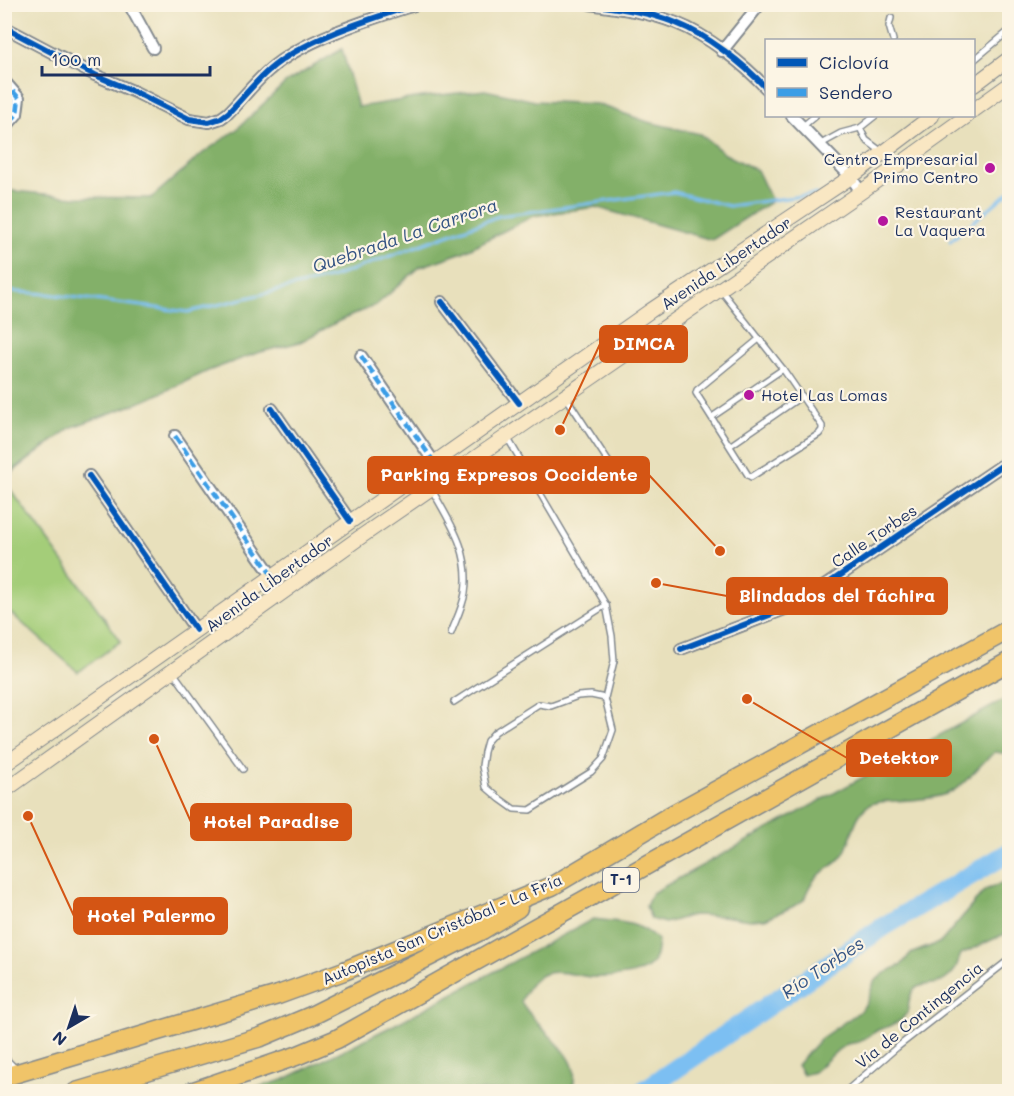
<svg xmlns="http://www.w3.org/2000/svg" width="1014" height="1096" viewBox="0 0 1014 1096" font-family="Mali,sans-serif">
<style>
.green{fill:#a4cd79;stroke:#607e6c;stroke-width:1.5}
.forest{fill:#83b069;stroke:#4f7064;stroke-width:1.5}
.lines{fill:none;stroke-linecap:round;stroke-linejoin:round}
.stream{stroke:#7cbff2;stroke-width:3}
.river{stroke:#7cbff2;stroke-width:20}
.lane-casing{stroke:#82888d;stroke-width:8}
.street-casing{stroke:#82888d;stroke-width:14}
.secondary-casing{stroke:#82888d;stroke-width:16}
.highway-casing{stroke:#82888d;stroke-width:21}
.lane{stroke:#fff;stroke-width:5}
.street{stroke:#fff;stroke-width:10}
.secondary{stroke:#f9e7c3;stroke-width:14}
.highway{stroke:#f0c469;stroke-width:18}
.quiet{stroke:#3b9de6;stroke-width:4.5;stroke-dasharray:9 4.5;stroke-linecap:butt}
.cycleway-casing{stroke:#fcf5e5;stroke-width:10}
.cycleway{stroke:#0057b8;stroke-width:6}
.poi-dot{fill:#b5179e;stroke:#fcf5e5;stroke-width:2}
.labels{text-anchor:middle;stroke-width:4.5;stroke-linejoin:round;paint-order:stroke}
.shield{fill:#fcf5e5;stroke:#5e6a86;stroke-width:1.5}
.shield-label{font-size:15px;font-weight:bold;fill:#1b2f5e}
.poi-label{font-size:16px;fill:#1b2f5e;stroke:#fcf5e5;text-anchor:start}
.street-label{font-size:16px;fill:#1b2f5e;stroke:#fcf5e5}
.water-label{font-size:18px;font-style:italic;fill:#335383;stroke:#fcf5e5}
.leader{fill:none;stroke:#d45514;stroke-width:2}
.callout-dot{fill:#d45514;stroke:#fcf5e5;stroke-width:2}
.callout{fill:#d45514;stroke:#d45514;stroke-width:2}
.callout-label{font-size:18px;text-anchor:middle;font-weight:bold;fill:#fff}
</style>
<rect width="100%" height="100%" fill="#fcf5e5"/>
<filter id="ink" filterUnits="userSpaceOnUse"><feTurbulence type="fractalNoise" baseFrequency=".0167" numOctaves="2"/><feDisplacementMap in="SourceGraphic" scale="12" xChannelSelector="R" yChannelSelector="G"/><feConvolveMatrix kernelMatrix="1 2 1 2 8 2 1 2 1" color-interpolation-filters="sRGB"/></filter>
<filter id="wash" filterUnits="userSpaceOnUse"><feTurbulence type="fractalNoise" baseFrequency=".008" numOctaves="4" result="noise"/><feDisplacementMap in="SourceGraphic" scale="24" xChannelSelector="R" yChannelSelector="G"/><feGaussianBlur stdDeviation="1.35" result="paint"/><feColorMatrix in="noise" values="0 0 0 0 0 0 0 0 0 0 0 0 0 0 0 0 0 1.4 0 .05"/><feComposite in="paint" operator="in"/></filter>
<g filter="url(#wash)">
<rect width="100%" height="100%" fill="#e8e0bc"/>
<!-- green -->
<path class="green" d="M5,482L121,641L78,672L5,608Z"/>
<!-- forest -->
<g class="forest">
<path d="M342,49L358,107L422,97L485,90L535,101L597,104L648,122L700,134L725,154L757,170L772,201L712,240L595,207L533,216L463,252L420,267L376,305L339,321L300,342L257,353L208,371L146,400L70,428L9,475L55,439L5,476V190L75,197L151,198L203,153L236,130L285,83Z"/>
<path d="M1009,697V754L995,752C979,764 968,783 951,792C936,799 913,800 896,801C889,801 876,801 869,805C853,815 853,838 844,853C831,874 814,867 804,900L792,907L765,919L751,920L722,916L693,915L665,923L651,919L646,906L652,893Z"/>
<path d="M1009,878V932L961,954C958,961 956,971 950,976C931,994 909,971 908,1012L900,1021L890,1026L878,1030L859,1042L847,1044L838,1050L814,1072L803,1075L797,1065L820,1039L859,1012L866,1004L874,982L883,974L902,964L910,954L941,942L985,890L1006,882Z"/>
<path d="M593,919C619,922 639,921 658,940C657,950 657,959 650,966C640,976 604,978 591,977C578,976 561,970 548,973C534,976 526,989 521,1002C529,1014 538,1024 549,1035C565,1051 582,1067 571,1091H245L283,1080L390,1027Z"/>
</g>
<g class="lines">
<!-- stream -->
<g class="stream">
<path d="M950,241L1010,191"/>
<path d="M4,291L48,294L188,312L333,277L499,216L674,192L729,206L816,194"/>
</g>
<!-- river -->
<path class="river" d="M642,1092L883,927L1010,852"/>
</g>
</g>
<g filter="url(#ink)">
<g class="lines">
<defs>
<g id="lane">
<path d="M891,18L889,26L893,40"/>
<path d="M974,60L1010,30"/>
<path d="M803,126L815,116"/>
<path d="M860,128L866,140L882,152"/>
<path d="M819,145L841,133L860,128L875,116"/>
<path d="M1010,194L1008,196L1010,204"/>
<path d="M720,289L783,369L822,426V430L819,434L751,477L748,475L696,393L697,390L759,339"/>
<path d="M566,397L612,467"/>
<path d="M712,417L783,369"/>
<path d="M507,437L606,605L612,636L614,661L605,698L613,730L603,759L591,772L530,810L514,809L500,799L486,787L482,766L484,752L487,741L495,732L539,704L551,706L578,696L591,695L605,698"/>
<path d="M731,445L802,396"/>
<path d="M432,490C451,524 471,552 465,593C463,606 456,620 451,633"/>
<path d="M173,672L243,769"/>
<path d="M454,702L606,605"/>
<path d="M4,1057L17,1070"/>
<path d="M845,1092L895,1049L1010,959"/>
</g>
<g id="street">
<path d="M129,4L153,48"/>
<path d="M590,4C619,8 649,12 676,23C707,35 744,64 766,88"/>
<path d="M4,27L95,75L135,92L189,119L209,122L221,118L228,113C242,99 254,83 269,70C303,39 374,18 417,4"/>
<path d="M722,51L760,4"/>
<path d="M4,81L19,98L17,114L4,129"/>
<path d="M792,116L851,177L861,192"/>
<path d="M442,302L519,403"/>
<path d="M361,356L434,462"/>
<path d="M272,409L350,521"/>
<path d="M175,436L273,577"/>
<path d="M89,476L196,630"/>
<path d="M681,649L798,604L1010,460"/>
</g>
<g id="secondary">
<path d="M974,85L1010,58"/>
<path d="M974,110L1010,84"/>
<path d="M4,765L650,311L851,177L932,116"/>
<path d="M4,791L359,538L861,192L967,116"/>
</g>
<g id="highway">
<path d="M4,1077L278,995L344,971L552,886L668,817L1010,629"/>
<path d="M76,1092L261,1037L311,1016L482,930L518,908"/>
<path d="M191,1092L296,1056L337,1039L1010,661"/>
</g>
</defs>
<!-- lane casing -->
<use href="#lane" class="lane-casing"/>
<!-- street casing -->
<use href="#street" class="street-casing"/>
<!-- secondary casing -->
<use href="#secondary" class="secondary-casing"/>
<!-- highway casing -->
<use href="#highway" class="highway-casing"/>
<!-- lane -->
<use href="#lane" class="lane"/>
<!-- street -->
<use href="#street" class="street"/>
<!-- secondary -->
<use href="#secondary" class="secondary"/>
<!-- highway -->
<use href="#highway" class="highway"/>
<!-- quiet -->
<g class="quiet">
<path d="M4,81L19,98L17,114L4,129"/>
<path d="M361,356L434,462"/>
<path d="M175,436L273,577"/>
</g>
<defs>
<g id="cycleway">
<path d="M590,4C619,8 649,12 676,23C707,35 744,64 766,88"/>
<path d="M4,27L95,75L135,92L189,119L209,122L221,118L228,113C242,99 254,83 269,70C303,39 374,18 417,4"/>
<path d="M442,302L519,403"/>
<path d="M272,409L350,521"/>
<path d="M89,476L196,630"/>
<path d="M681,649L798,604L1010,460"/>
</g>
</defs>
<!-- cycleway casing -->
<use href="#cycleway" class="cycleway-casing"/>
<!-- cycleway -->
<use href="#cycleway" class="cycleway"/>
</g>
</g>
<!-- markers -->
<g class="poi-dot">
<circle cx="990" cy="168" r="6"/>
<circle cx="883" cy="221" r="6"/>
<circle cx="749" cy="395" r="6"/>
</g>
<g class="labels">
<!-- shield labels -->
<rect class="shield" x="603" y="868" width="36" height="24" rx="4.5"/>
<g class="shield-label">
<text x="621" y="885">T-1</text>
</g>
<!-- poi labels -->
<g class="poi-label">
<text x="978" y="165" text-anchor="end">Centro Empresarial<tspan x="978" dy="18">Primo Centro</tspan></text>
<text x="895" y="218">Restaurant<tspan x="895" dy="18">La Vaquera</tspan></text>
<text x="761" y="401">Hotel Las Lomas</text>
</g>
<!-- street labels -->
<g class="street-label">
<text transform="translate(726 263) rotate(-34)" y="6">Avenida Libertador</text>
<text transform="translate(874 536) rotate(-34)" y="6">Calle Torbes</text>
<text transform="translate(269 583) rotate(-36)" y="6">Avenida Libertador</text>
<text transform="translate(442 929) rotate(-23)" y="6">Autopista San Cristóbal - La Fría</text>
<text transform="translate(919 1015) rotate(-39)" y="6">Vía de Contingencia</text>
</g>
<!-- water labels -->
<g class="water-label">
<text transform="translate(405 236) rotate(-19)" y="6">Quebrada La Carrora</text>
<text transform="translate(823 968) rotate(-34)" y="6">Río Torbes</text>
</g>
</g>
<!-- callouts -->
<path class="leader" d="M560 430L600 344M720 551L649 475M656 583L727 596M747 699L847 758M154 739L191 822M28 816L74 916"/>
<g class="callout-dot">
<circle cx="560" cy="430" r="6"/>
<circle cx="720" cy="551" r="6"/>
<circle cx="656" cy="583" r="6"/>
<circle cx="747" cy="699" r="6"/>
<circle cx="154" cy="739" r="6"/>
<circle cx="28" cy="816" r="6"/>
</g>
<g class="callout">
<rect x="600" y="326" width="87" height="36" rx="6"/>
<rect x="368" y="457" width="281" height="36" rx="6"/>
<rect x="727" y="578" width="220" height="36" rx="6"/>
<rect x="847" y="740" width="104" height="36" rx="6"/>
<rect x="191" y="804" width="160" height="36" rx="6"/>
<rect x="74" y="898" width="153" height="36" rx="6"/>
</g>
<g class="callout-label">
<text x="644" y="350">DIMCA</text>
<text x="509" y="481">Parking Expresos Occidente</text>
<text x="837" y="602">Blindados del Táchira</text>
<text x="899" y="764">Detektor</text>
<text x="271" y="828">Hotel Paradise</text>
<text x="151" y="922">Hotel Palermo</text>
</g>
<!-- margin -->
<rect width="1014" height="1096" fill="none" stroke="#fcf5e5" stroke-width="24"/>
<!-- legend -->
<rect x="765" y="39" width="210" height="78" fill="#fcf5e5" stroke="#a2a6af" stroke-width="1.5"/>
<rect x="777" y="58" width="30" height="9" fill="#0057b8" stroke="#a2a6af" stroke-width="1.5"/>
<text x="819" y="69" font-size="18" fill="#1b2f5e">Ciclovía</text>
<rect x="777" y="88" width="30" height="9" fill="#3b9de6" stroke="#a2a6af" stroke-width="1.5"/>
<text x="819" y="99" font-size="18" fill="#1b2f5e">Sendero</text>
<!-- north arrow -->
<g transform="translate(69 1027) rotate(219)" stroke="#fcf5e5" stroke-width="4.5" paint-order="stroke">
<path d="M0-4.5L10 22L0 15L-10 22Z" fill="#1b2f5e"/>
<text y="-9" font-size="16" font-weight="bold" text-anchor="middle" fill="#1b2f5e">N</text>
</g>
<!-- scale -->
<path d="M42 66v9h168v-9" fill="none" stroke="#1b2f5e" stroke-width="3"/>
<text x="51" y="66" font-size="18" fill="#1b2f5e" stroke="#fcf5e5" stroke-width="4.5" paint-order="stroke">100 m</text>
</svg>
